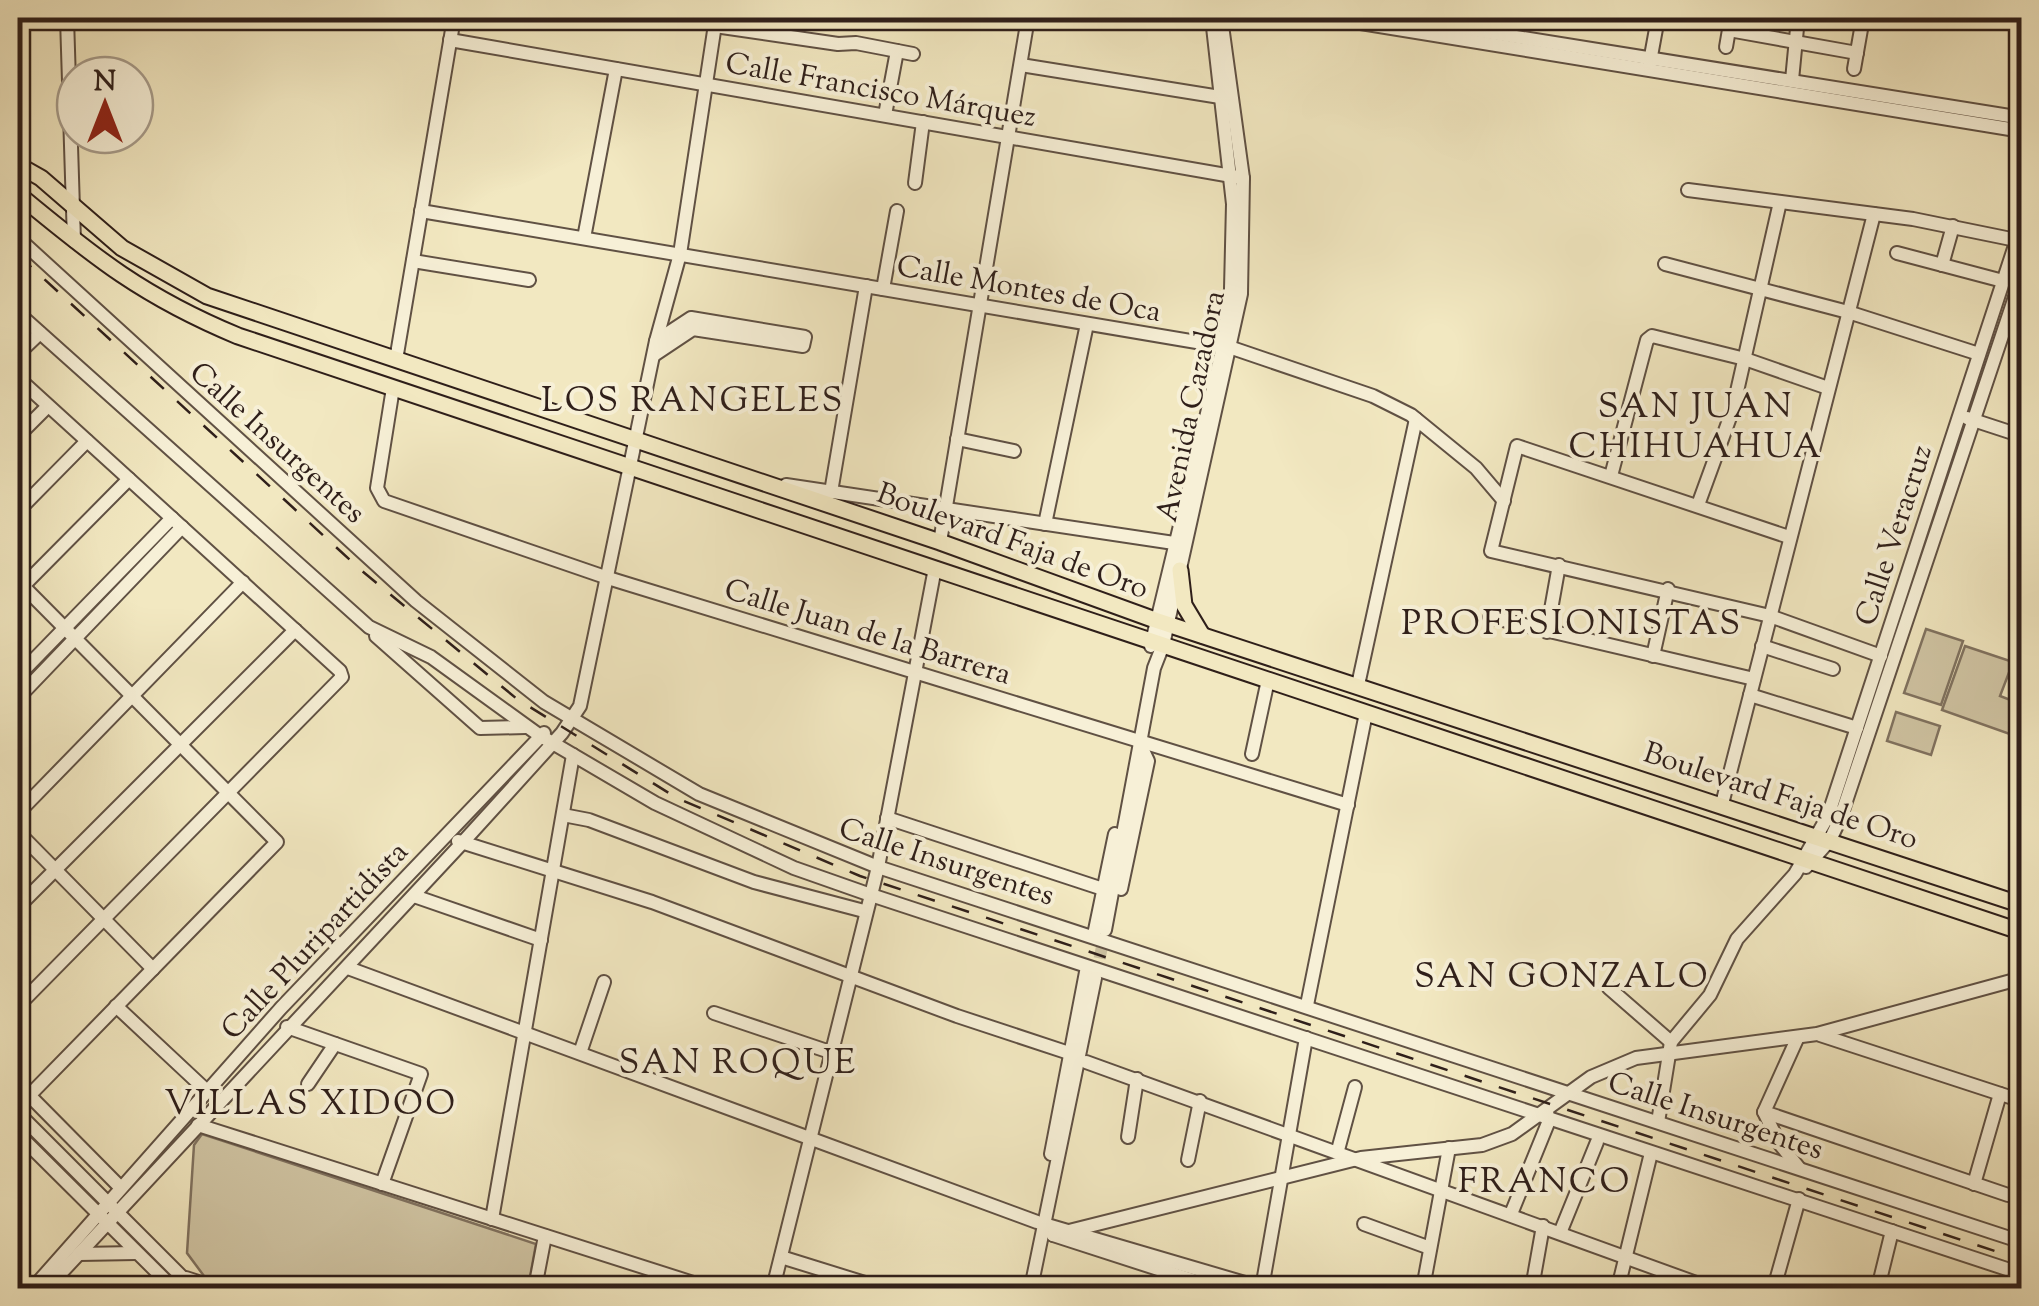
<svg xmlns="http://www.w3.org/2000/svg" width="2039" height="1306" viewBox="0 0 2039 1306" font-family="'Sorts Mill Goudy',serif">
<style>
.green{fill:#d1c6a5;stroke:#807260;stroke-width:2.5}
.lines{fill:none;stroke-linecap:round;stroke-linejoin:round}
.minor-tunnel{stroke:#cbc0a0;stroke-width:12;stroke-dasharray:12 6;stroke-linecap:butt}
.minor-casing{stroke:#605144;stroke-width:16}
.major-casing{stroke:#2f1f1a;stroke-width:19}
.minor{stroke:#f7f0d7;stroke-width:12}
.major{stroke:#f2e8c1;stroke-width:15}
.rail{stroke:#2f1f1a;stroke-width:2.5;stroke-dasharray:18 18;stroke-linecap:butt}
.labels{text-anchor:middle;stroke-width:8;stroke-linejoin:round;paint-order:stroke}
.street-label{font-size:30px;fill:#2f1f1a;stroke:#f7f0d7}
.quarter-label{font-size:35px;letter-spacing:2.5px;fill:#2f1f1a;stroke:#f7f0d7}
</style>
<rect width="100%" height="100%" fill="#f2e8c1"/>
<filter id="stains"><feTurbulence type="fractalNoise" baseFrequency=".002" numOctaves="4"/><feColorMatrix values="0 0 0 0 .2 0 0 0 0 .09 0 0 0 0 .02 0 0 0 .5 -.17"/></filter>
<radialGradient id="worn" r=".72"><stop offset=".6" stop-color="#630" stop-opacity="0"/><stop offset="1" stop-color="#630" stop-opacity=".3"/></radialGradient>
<!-- green -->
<g class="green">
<path d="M1926,629L1963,641L1941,705L1904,693Z"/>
<path d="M1965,646L2013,662L2000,696L2021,704V738L1942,710Z"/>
<path d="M1896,712L1940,726L1931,755L1887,741Z"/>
<path d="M202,1134L536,1244L528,1288H243L204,1276L187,1253L194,1145Z"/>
</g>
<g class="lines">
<!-- minor-tunnel -->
<path class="minor-tunnel" d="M1096,976L1105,932"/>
<defs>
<g id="minor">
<path d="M67,18L74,241"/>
<path d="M1330,18L2022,131"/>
<path d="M1398,18L2022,118"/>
<path d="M715,26L838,44L856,43L913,54"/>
<path d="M1729,30L1857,53"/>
<path d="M450,40L1243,178"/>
<path d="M1726,47L1731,18"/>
<path d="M1021,65L1220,97"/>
<path d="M1649,67L1658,18"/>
<path d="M1854,69L1863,18"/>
<path d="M1792,80L1798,18"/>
<path d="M885,115L897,51"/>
<path d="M915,183L923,122"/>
<path d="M1688,190L1913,219L2016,240"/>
<path d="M421,211L1232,348L1373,396L1411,415L1476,468L1504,501"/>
<path d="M18,238L416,601L544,702L699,794L878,867L2022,1242"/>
<path d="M584,238L616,69"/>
<path d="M1897,253L2003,281"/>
<path d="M413,261L529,280"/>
<path d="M1665,264L1848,312L1979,354"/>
<path d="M1942,265L1953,226"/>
<path d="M883,289L897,211"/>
<path d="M18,313L369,627L431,657L539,735L655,803L794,868L868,894L2022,1274"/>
<path d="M18,354L40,333"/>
<path d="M654,355L693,329L803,346L805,337L691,318L656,341"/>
<path d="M396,360L454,18"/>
<path d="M18,378L340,671L342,677L18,1006"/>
<path d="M393,388L377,488L384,501L608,578L1348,805"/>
<path d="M1967,418L2022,436"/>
<path d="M18,436L48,406"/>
<path d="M957,439L1014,451"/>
<path d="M1611,476L1647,340L1652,336L1745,359L1828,388"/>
<path d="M786,485L1174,543"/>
<path d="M831,492L866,286"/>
<path d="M1698,505L1733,409L1780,202"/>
<path d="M18,511L87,441"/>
<path d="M1045,524L1087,324"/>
<path d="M1789,537L1517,446L1491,551L1770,616L1881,656"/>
<path d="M940,542L1028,18"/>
<path d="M18,581L277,842L18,1107"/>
<path d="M19,590L129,479"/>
<path d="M1490,617L1754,679"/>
<path d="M1547,632L1559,565"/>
<path d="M376,636L480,728L526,727"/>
<path d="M1151,646L1223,347L1231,289L1233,204L1212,18"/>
<path d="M1762,646L1833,669"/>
<path d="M1653,656L1668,589"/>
<path d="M18,676L172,518"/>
<path d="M1358,685L1416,419"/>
<path d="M1750,695L1857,728"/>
<path d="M18,698L182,527"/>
<path d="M1252,754L1268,680"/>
<path d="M1722,804L1874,214"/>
<path d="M18,813L243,582"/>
<path d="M563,815L589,820L754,882L864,911"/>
<path d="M887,818L1103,889"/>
<path d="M18,832L153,969"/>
<path d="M458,841L652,902L957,1016L1069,1053"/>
<path d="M1806,867L1830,840L1840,819L2022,276"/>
<path d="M1121,889L1148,761L1140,744"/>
<path d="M414,896L541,940"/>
<path d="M18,907L295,630"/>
<path d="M1105,930L1154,668L1163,645L1241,294L1243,178L1221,18"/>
<path d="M1094,935L1115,834"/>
<path d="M348,968L1037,1222L1262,1288L1306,1038"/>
<path d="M1609,988L1671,1042"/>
<path d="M1307,1005L1366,713"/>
<path d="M116,1006L208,1092"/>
<path d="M714,1013L830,1052"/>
<path d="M287,1027L421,1074L382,1184"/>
<path d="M1820,1035L2022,1101"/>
<path d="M1797,1039L1764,1112L1779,1143L1799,1168"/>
<path d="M580,1053L604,982"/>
<path d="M1086,1062L1710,1288"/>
<path d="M18,1084L118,1185"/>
<path d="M308,1084L335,1044"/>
<path d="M1764,1112L2008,1195"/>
<path d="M18,1113L193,1288"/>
<path d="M1658,1122L1671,1042L1710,995L1737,939L1795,874L1828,816L2022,224"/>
<path d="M198,1125L709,1288"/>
<path d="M18,1134L173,1288"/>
<path d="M1128,1137L1137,1079"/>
<path d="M1338,1150L1355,1087"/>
<path d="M1051,1154L1087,967"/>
<path d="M1188,1160L1200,1101"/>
<path d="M1974,1184L2000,1094"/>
<path d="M1511,1214L1548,1123L1547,1110"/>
<path d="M492,1219L573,755"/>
<path d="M1364,1224L1430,1248"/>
<path d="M1560,1233L1597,1142"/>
<path d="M1053,1235L1361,1158L1482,1145L1512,1134L1591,1077L1636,1058L1817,1034L2022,978"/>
<path d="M1053,1235L1217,1288"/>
<path d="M79,1254L136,1253"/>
<path d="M781,1257L881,1288"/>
<path d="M186,1278L217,1288"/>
<path d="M33,1288L281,1008L544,733"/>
<path d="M47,1288L464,841L562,733L580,706L656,341L680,254L716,18"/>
<path d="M535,1288L545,1236"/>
<path d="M773,1288L878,867L935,568"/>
<path d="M1031,1288L1095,978"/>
<path d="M1423,1288L1449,1148"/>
<path d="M1532,1288L1543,1226"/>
<path d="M1618,1288L1651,1153"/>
<path d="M1774,1288L1799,1199"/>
<path d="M1878,1288L1892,1231"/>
</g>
<g id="major">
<path d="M18,165L41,178L122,248L207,296L940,542L1155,620L2022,905"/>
<path d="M18,194C95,258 144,297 238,336L2022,932"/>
<path d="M1180,570L1184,605L1202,635"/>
</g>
</defs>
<!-- minor casing -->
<use href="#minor" class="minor-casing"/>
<!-- major casing -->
<use href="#major" class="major-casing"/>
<!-- minor -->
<use href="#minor" class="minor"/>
<!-- major -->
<use href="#major" class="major"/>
<!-- rail -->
<path class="rail" d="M18,255L362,571L517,699L677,798L860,876L2022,1260"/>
</g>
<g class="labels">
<!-- street labels -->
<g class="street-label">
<text transform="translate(881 89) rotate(10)" y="10">Calle Francisco Márquez</text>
<text transform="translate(1029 288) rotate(10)" y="10">Calle Montes de Oca</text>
<text transform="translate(1190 406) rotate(-78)" y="10">Avenida Cazadora</text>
<text transform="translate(278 442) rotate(42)" y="10">Calle Insurgentes</text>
<text transform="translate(1893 535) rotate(-72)" y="10">Calle Veracruz</text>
<text transform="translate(1013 540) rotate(20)" y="10">Boulevard Faja de Oro</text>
<text transform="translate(868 631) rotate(17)" y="10">Calle Juan de la Barrera</text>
<text transform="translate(1781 795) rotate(18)" y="10">Boulevard Faja de Oro</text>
<text transform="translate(947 861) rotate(18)" y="10">Calle Insurgentes</text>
<text transform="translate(314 940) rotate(-47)" y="10">Calle Pluripartidista</text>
<text transform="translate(1716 1115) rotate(18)" y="10">Calle Insurgentes</text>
</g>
<!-- quarter labels -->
<g class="quarter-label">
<text x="693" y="411">LOS RANGELES</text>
<text x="1696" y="417">SAN JUAN<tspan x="1696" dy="40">CHIHUAHUA</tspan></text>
<text x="1572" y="634">PROFESIONISTAS</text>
<text x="1562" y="987">SAN GONZALO</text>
<text x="738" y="1073">SAN ROQUE</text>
<text x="311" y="1114">VILLAS XIDOO</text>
<text x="1545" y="1192">FRANCO</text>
</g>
</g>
<!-- margin -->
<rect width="2039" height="1306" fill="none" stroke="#f2e8c1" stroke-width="60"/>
<rect x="20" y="20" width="1999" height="1266" fill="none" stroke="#2f1f1a" stroke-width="5"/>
<rect x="30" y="30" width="1979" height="1246" fill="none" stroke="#2f1f1a" stroke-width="2.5"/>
<!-- north arrow -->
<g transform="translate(105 105)"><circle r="48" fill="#f7f0d7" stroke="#a79c8b" stroke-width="2.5"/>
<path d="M0-8L18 38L0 25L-18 38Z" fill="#8f2418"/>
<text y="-15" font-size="28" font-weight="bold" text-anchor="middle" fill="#2f1f1a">N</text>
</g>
<rect width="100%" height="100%" filter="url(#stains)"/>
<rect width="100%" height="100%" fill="url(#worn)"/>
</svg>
